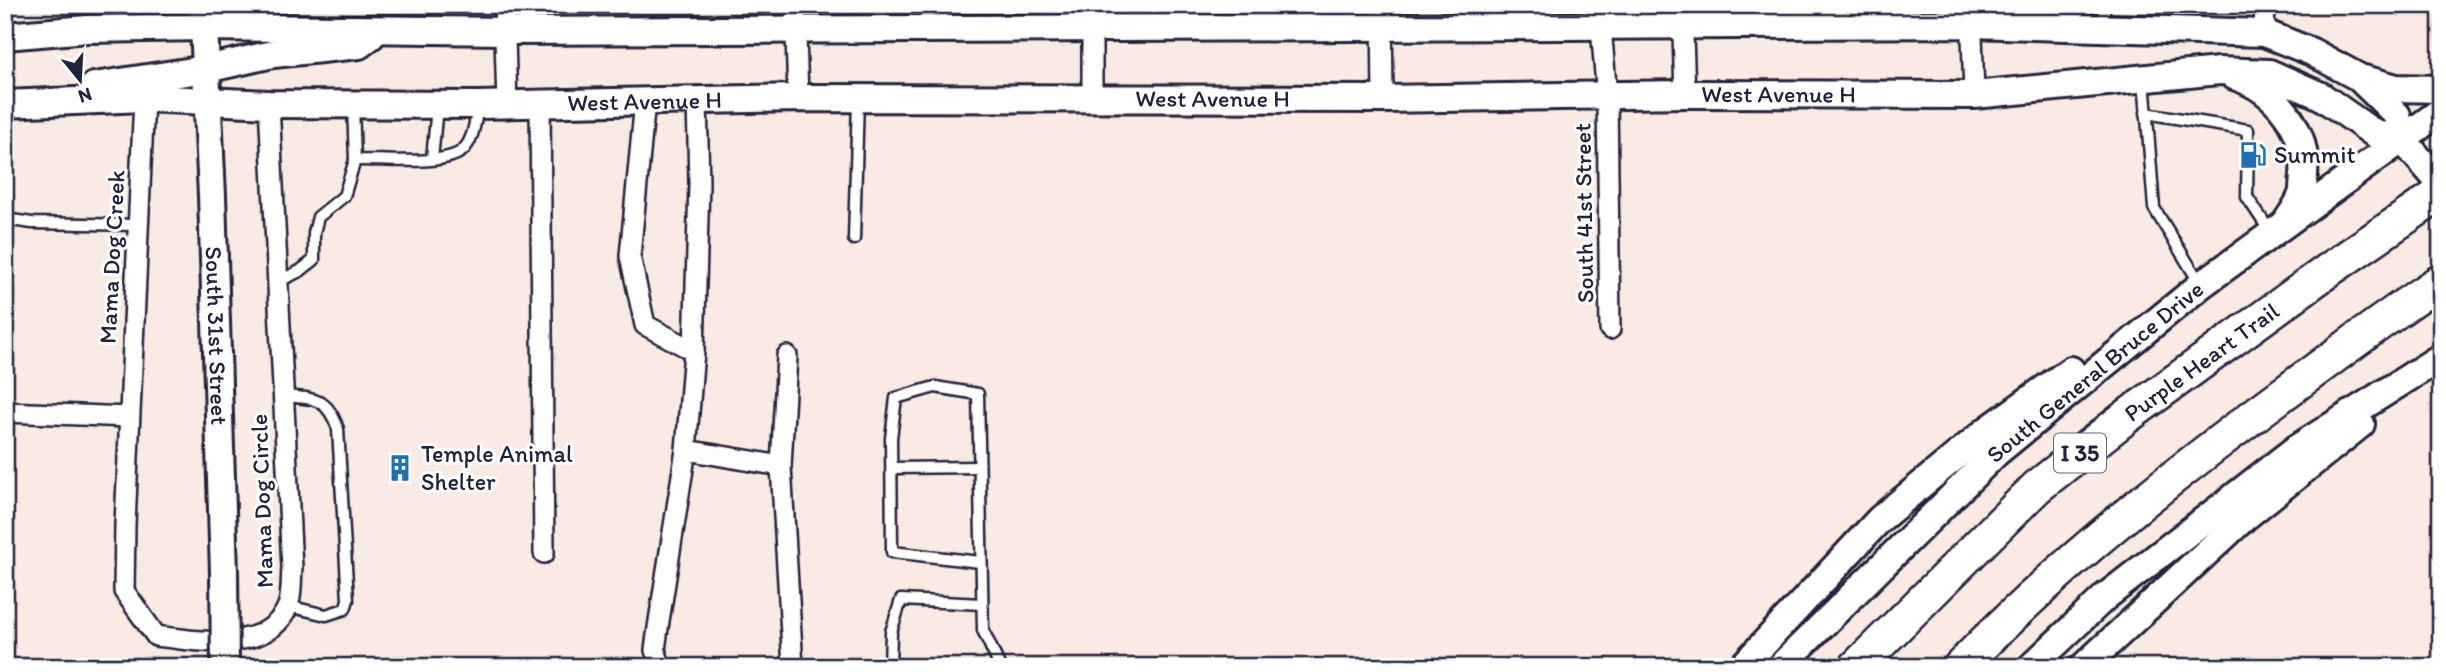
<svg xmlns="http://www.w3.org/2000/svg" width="2446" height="672" viewBox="0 0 2446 672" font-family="Itim,sans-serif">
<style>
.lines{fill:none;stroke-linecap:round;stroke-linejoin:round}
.lane-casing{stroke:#22223b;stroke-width:15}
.street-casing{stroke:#22223b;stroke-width:24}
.secondary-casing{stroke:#22223b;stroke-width:32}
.highway-casing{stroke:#22223b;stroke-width:38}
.lane{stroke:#fff;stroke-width:10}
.street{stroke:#fff;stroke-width:19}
.secondary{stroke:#fff;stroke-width:26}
.highway{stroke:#fff;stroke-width:33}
.secondary-bridge-casing{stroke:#22223b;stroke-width:32;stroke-linecap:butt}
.secondary-bridge{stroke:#fff;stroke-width:26}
.labels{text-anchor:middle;stroke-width:6;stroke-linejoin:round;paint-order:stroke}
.shield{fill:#fff;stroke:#646476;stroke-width:2}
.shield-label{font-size:23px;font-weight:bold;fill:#22223b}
.street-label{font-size:24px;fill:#22223b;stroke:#fff}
.poi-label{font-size:24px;fill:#22223b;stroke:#fff;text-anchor:start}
</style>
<rect width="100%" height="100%" fill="#faeae4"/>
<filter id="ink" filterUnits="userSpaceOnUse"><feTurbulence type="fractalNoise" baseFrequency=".0143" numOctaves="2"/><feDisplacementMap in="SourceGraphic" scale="14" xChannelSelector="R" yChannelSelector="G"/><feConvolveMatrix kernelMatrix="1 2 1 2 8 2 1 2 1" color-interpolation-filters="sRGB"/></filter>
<g filter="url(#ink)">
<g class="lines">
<defs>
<g id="lane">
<path d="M942,5L943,29"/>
<path d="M2104,5V26"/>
<path d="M2061,26V5"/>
<path d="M2144,79L2154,208L2201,285"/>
<path d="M353,105L355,160C380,159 447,167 464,149C474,138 475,121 478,107"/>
<path d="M2146,113L2248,130L2247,197L2271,233"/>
<path d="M432,159L437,107"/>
<path d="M5,219L32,223L138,225"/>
<path d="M854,239L858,99"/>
<path d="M277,282L300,271L314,260V233L318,217L344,196L355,160"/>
<path d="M283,396C314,399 327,396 338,429L348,600L345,609L326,615L288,606"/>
<path d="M893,468L978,467"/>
<path d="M980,562L892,552L891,438L896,398L935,387L978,394L983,630L1000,667"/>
<path d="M890,667L891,632L901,600L982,604"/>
</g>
<g id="street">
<path d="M504,5L507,105"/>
<path d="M795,5L798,98"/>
<path d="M1092,5V100"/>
<path d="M1382,5L1383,99"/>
<path d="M1682,5L1685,94"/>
<path d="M1971,5L1974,95"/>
<path d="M1601,27L1607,97L1610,329"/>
<path d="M2264,33L2265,5"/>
<path d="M144,98L125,525L124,591L156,636C195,641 269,654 288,606C292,596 291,579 292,568L269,104"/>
<path d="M645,101L630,256L645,325L694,351L686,450L781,466"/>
<path d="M540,104L544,553"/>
<path d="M694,351L699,184L697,100"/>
<path d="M787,356L781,466L793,667"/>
<path d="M5,412L129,417"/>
<path d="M661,667L655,650L659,621L686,450"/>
</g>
<g id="secondary">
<path id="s1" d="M203,5L212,196L224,573"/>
<path d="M5,36L87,29L203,27L504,31L1971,24L2264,33L2312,52L2358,77L2397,115L2402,139L2441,184"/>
<path d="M2234,76C2276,89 2308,130 2304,175C2303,182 2304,191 2301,197C2298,205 2292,213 2287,221"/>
<path d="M2364,79L2396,88L2441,89"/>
<path d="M94,86L206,69L273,54L359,45L371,36"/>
<path id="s2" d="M5,104L144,98L269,104L478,105L798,98L1383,99L1685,94L1974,95L2219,71L2269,73L2321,96L2375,134L2402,139"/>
<path d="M1742,667L1880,519L1986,431L2071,370"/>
<path id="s3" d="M1780,667L1996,453L2201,285L2441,111"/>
<path d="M2031,667L2105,597L2297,448L2441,357"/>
<path d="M2083,667L2245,517L2361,424"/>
</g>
<g id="highway">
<path id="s4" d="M1856,667L2037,487L2126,417L2330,269L2441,193"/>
<path d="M1960,667C2063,561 2179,470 2298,383C2345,349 2391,313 2441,281"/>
</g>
</defs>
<!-- lane casing -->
<use href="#lane" class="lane-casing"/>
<!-- street casing -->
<use href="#street" class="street-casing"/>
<!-- secondary casing -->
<use href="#secondary" class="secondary-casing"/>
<!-- highway casing -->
<use href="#highway" class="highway-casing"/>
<!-- lane -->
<use href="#lane" class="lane"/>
<!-- street -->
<use href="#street" class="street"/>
<!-- secondary -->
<use href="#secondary" class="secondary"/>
<!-- highway -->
<use href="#highway" class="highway"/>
<defs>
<path id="secondary-bridge" d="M224,573L225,667"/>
</defs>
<!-- secondary-bridge casing -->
<use href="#secondary-bridge" class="secondary-bridge-casing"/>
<!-- secondary-bridge -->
<use href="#secondary-bridge" class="secondary-bridge"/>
</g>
</g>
<!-- icons -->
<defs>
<symbol id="fuel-bare" viewBox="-9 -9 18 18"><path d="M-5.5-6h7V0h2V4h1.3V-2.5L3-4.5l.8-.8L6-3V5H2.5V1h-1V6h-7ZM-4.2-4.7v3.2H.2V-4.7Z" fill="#1f6fb2" stroke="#fff" stroke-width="2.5" paint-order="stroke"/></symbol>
<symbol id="building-bare" viewBox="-9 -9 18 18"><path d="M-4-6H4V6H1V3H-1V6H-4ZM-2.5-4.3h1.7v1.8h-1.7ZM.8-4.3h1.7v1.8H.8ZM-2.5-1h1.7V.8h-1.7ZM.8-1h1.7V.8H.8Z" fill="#1f6fb2" stroke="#fff" stroke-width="2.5" paint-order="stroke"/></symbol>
</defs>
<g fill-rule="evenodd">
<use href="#fuel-bare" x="2234" y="136" width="38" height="38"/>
<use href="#building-bare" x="381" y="449" width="38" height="38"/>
</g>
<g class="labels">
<!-- shield labels -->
<rect class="shield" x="2054" y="433.5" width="52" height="39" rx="5"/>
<g class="shield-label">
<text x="2080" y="461">I 35</text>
</g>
<!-- street labels -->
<g class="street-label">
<text dy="8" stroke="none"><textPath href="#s2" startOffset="1774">West Avenue H</textPath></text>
<text dy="8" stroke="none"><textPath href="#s2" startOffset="1208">West Avenue H</textPath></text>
<text dy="8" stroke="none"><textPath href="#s2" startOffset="640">West Avenue H</textPath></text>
<text transform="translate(1584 213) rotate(-91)" y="8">South 41st Street</text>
<text transform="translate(112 257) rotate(-87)" y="8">Mama Dog Creek</text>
<text dy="8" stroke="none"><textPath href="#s1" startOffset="331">South 31st Street</textPath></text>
<text dy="8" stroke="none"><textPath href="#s4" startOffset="462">Purple Heart Trail</textPath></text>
<text dy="8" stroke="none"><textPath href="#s3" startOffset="432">South General Bruce Drive</textPath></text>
<text transform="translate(262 501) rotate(-92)" y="8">Mama Dog Circle</text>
</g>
<!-- poi labels -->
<g class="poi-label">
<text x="2274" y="163">Summit</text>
<text x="421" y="462">Temple Animal<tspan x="421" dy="28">Shelter</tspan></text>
</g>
</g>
<!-- margin -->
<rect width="2446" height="672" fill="none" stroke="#fff" stroke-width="28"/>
<rect x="14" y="14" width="2418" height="644" fill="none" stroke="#22223b" stroke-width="2.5" filter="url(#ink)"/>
<!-- north arrow -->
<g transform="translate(80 80) rotate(162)" stroke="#ffffff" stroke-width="5" paint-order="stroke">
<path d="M0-5L12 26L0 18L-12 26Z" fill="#22223b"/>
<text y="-10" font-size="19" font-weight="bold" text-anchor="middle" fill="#22223b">N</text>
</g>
</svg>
